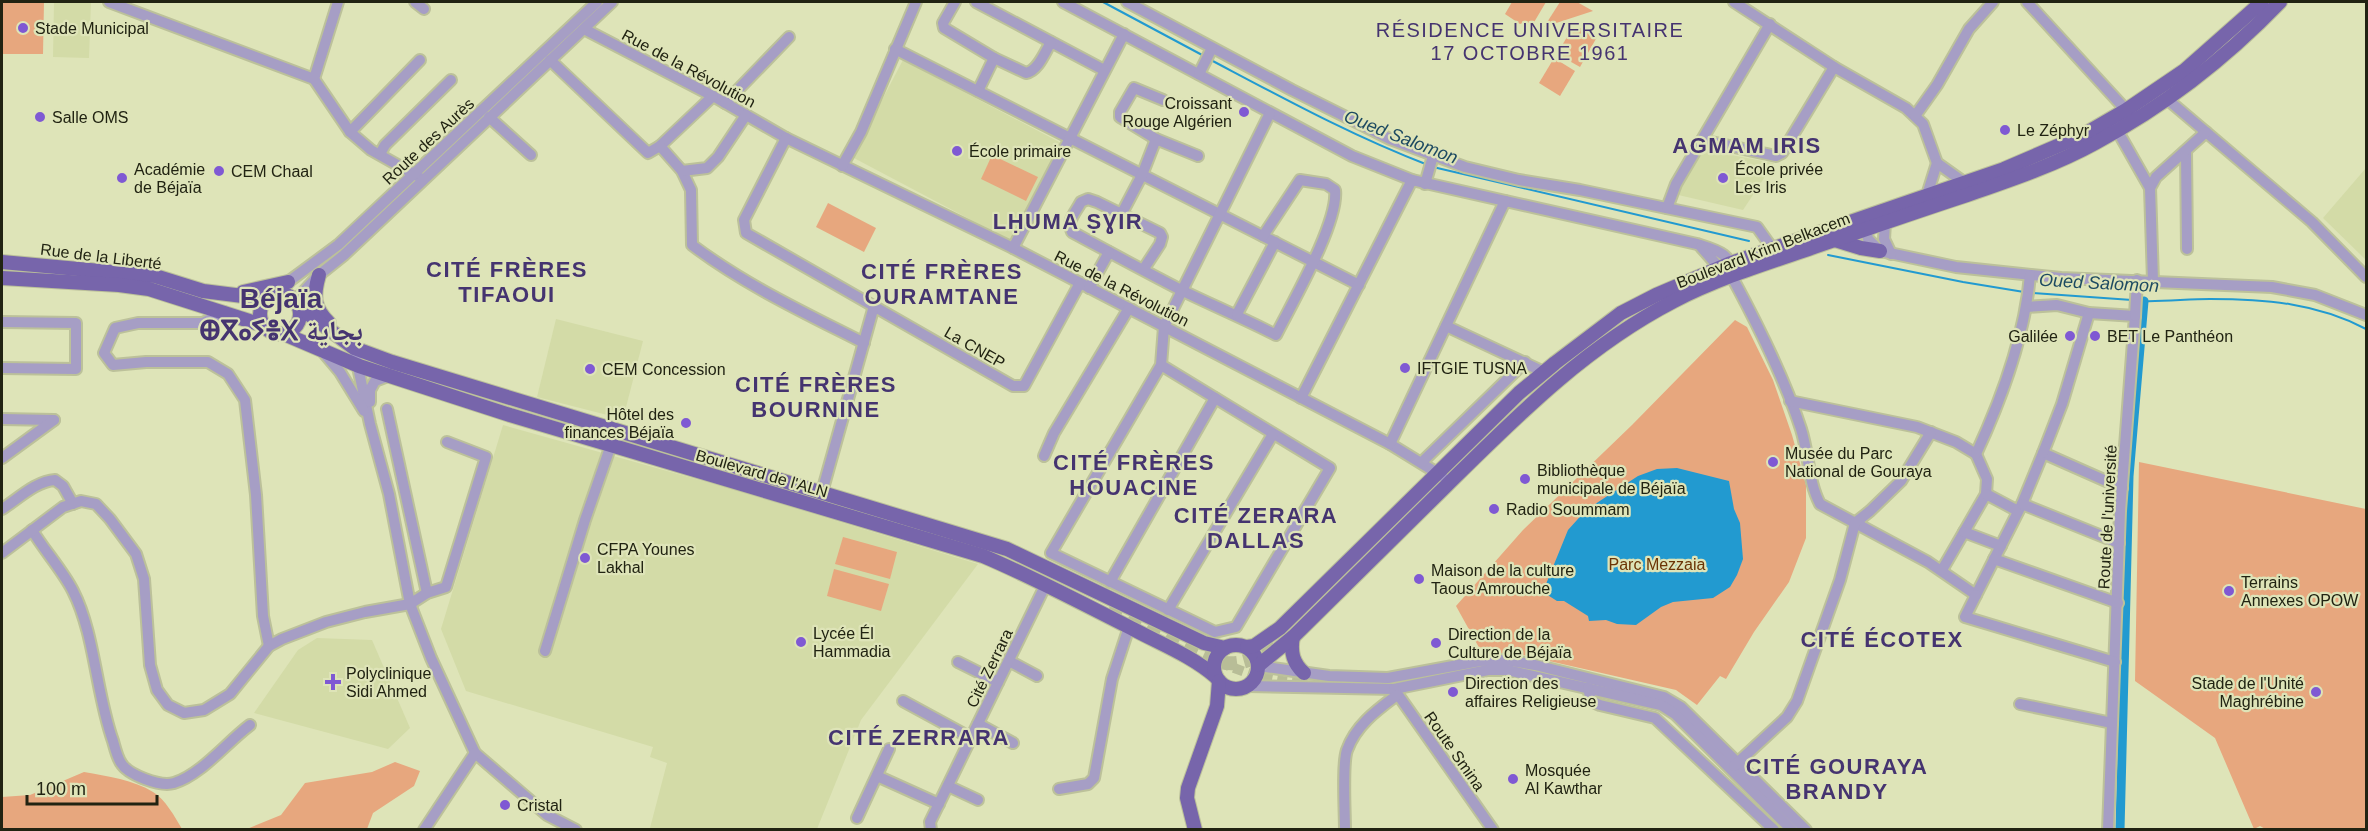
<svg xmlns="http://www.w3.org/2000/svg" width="2368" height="831" viewBox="0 0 2368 831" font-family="Arial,'Noto Naskh Arabic','Noto Sans Tifinagh',sans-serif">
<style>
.built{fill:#d3dba7}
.green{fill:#e7a77e}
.water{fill:#229ad0}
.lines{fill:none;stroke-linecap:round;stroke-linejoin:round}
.stream{stroke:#229ad0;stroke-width:2}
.canal{stroke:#229ad0;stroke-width:9}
.minor-tunnel{stroke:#b8bd97;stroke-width:10;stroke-dasharray:10 5;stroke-linecap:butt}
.major-tunnel{stroke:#b8bd97;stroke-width:14;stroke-dasharray:14 7;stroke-linecap:butt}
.minor-casing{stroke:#bcc19a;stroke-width:14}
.major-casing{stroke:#bcc19a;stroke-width:16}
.minor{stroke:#a69ec5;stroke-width:10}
.major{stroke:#7765ab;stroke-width:14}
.poi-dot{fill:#7f59d3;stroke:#dee4b8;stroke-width:2}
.labels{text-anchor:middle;stroke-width:4.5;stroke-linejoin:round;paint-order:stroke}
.poi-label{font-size:16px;fill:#212312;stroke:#dee4b8;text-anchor:start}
.street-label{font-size:16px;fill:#212312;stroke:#dee4b8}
.park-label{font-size:16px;fill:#6b3405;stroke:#dee4b8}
.water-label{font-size:18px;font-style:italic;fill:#1d4a61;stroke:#dee4b8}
.quarter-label{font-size:20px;letter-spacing:1.5px;fill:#453470;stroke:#dee4b8}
.district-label{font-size:22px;font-weight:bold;letter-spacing:1.5px;fill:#453470;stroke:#dee4b8}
.town-label{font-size:28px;font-weight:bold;fill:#453470;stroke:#dee4b8}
</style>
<rect width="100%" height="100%" fill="#dee4b8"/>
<!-- built -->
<g class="built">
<path d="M54,2H91L89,58L53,57Z"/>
<path d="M903,60L1063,144L1011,241L852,157Z"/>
<path d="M1699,149L1774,163L1743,210L1674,194Z"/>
<path d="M2366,168V260L2323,218Z"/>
<path d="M556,319L643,341L623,419L537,397Z"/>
<path d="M503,425L728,488L978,564L861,720L817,829L650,828L667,763L650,757L653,747L466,691L441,629Z"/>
<path d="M317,638L372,640L410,728L388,749L254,713L298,650Z"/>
</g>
<!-- green -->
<g class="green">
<path d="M2,2H44L43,54H2Z"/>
<path d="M1512,2H1546L1533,24L1526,22L1520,24L1505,14Z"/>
<path d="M1560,2H1577L1593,11L1544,27Z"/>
<path d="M1574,25L1597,37L1580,67L1557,54Z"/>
<path d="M1554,58L1575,71L1560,96L1539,83Z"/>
<path d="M992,155L1038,177L1026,201L981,179Z"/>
<path d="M828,203L876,228L864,252L816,227Z"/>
<path d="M1735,320L1747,327L1773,380L1792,435L1806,485V538L1789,582L1754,632L1726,679L1720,676L1697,705L1676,690L1518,654L1482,653L1456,606L1523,530L1632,425Z"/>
<path d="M2139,462L2366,509V829L2267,830L2260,826L2254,829L2215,738L2135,681Z"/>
<path d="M843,537L897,552L890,579L835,564Z"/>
<path d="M834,569L889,584L881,611L827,596Z"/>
<path d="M395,762L420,771L414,786L373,813L367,829H247L281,815L305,783L372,772Z"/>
<path d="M84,772C107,776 134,780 153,792C165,799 175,817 182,829H2V797L30,795Z"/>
</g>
<!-- water -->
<path class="water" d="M1677,468L1729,481L1734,509L1740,523L1743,559L1737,575L1730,587L1713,598L1673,602L1661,607L1636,625L1617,624L1606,620L1589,621L1588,616L1564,601H1557L1546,594V584L1568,530L1586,510L1638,476L1657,469Z"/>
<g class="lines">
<!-- stream -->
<g class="stream">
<path d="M1103,2L1204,56"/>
<path d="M1209,59C1281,97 1352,136 1428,165"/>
<path d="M1433,167L1749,241"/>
<path d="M1828,255L1963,282L2024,292"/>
<path d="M2033,293L2132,300"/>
<path d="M2140,301C2163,302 2187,299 2210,299C2265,299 2317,303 2366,329"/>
</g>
<!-- canal -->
<path class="canal" d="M2120,830L2129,476L2144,301"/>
<!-- minor-tunnel -->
<path class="minor-tunnel" d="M1220,662C1246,674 1274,682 1303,683"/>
<!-- major-tunnel -->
<path class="major-tunnel" d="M1108,612L1122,616L1220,662C1246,668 1263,653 1283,637"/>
<defs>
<g id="minor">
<path d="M109,2L314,79L350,132L371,150L419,177"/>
<path d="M415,2L424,9"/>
<path d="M955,2L943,23L944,28L994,58L978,91"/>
<path d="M976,2L1104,70"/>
<path d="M1063,2L1352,156L1412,180L1697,244C1716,250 1734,254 1732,277C1758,325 1784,377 1801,429C1809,454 1808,481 1820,504L1928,562L1976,595L2022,504L2043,453L2122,488"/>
<path d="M1127,2L1292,90L1390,139L1465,167L1519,180L1580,190L1757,227L1772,248"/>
<path d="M1734,2L1834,67L1906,108L1923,124L1937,163L1965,183"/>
<path d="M2027,2L2126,110"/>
<path d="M584,29L713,96L786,138L1013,248L1390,444L1442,476"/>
<path d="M895,49L1359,285"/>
<path d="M994,58L1026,73C1038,71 1045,52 1051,42"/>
<path d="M550,60L648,153L660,146L713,96"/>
<path d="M1199,74L1212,48"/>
<path d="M314,79L338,2"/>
<path d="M2167,99L2312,222L2366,277"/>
<path d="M1163,100L1134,88L1120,112V117L1156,139L1198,156"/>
<path d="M725,103L789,37"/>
<path d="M1915,116L1937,85L1969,29L1993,2"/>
<path d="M489,117L531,155"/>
<path d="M2117,130L2150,188"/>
<path d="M350,132L420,60"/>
<path d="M786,138L744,220L746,233L1013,386H1024L1080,283"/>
<path d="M1702,140L1776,156L1782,153L1834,67"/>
<path d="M660,146L682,171L691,190L692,245C745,285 805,313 864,343"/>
<path d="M2186,151L2187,249"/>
<path d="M380,154L385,145L451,80"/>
<path d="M842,166L861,132L916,2"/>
<path d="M682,171L707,168L718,157L746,115"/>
<path d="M1425,184L1433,156"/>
<path d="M1927,195L1937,163"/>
<path d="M1667,208L1676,184L1770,24"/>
<path d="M1122,213L1142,175L1156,139"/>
<path d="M1865,222L1868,239L1880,251L1956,267L2061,278L2272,287L2315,295L2366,315"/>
<path d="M1885,223L1884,239L1891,254"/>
<path d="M1701,247L1724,273"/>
<path d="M1013,248L1124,34"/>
<path d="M1143,270L1160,244L1162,237L1160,233L1097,202L1088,199L1081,202C1076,212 1066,221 1072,232C1109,252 1146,272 1183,291C1214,306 1245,319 1276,335C1292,303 1339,222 1335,190L1326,184L1300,180L1263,236"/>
<path d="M2153,281L2150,188L2156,177L2206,132"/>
<path d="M1089,288L1109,252"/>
<path d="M274,295L288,282L338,245L597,2"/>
<path d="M295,301L319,275L344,255L612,2"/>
<path d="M2026,307L2057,305L2089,313L2135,316L2120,511L2108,830"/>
<path d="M224,312L203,323H138L115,328L104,353L113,365L146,362H208L228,374L245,400L256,495L263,616L269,646"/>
<path d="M1237,314L1275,242"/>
<path d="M2135,316L2137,280"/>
<path d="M2,322L76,323V369L2,368"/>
<path d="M1446,326L1544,372"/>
<path d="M354,348L370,424L389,494L410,604L431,658L475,753L547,815L576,830"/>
<path d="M324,353L340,372L364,411"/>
<path d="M1161,365L1330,468L1236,627L1215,632L1051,553L1161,365L1164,327L1270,113"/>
<path d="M1301,398L1412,180"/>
<path d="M1790,401L1917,427L1956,442L1976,454L1987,479L1986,494L1942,570"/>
<path d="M370,402V390L375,381L388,376"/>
<path d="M387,409L427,593"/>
<path d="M2,419L54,420"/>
<path d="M1390,444L1505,201"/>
<path d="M2043,453L2062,404L2089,313"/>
<path d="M1976,454C2002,398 2025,336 2030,275"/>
<path d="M1044,456L1054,433L1129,308"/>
<path d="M2,458L54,420"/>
<path d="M1422,462L1525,362"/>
<path d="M822,492L874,306"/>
<path d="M1986,494L2018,511"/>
<path d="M2022,504L2119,543"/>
<path d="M2,509C18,499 36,481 55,480L63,486L73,504"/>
<path d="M32,530C44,550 63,571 73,591C95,634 96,694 113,741C115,748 117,757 121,763C128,775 160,787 174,783C201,775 227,742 250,725"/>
<path d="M1964,532L2001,546"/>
<path d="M2,553L63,507L81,501L96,504L110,519L136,554L144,579L150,665L157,690L168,705L184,713L204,710L230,694L269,646L282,639L326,622L365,612L410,604L427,593L446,587L486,457L447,442"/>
<path d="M1994,559L2118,603"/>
<path d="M1110,582L1215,398"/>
<path d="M1976,595L1965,617L2115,662"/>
<path d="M1168,610L1273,434"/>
<path d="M545,651L585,520L611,445"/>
<path d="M1009,661L1037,676"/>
<path d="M958,662L998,682"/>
<path d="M1259,666L1329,676L1388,678L1480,661L1506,660L1535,665L1664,697L1681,707L1806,830"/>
<path d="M1249,686L1394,689L1488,670H1507L1661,705L1675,714L1792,830"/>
<path d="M1588,688L1591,701L1600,705L1655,718L1774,830"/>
<path d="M1394,689L1493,830"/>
<path d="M903,701L971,738"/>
<path d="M2020,704L2112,723"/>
<path d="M978,724L1013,743"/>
<path d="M1734,766L1787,717L1797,701L1840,580L1855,523L1870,511L1901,481L1931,432"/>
<path d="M877,776L939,804"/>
<path d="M948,786L978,800"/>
<path d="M1059,789L1088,784L1094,778L1112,679L1129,627"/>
<path d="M857,818L889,749"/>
<path d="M424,830L475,753"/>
<path d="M931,830L930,822L1046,584"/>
<path d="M1345,830C1345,812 1342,763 1347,750C1356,725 1377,710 1397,695"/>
</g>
<g id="major">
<path d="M1835,240L1861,248L1880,251"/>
<path d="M2,262L155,276L203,291L267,299"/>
<path d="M319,275C313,296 313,307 329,323"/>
<path d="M2,278L119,285L149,289L262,325"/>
<path d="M243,292L288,282"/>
<circle cx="280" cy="314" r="20"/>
<path d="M299,307L354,348L392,362L1007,549L1204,643L1225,648"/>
<path d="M284,334L359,366L510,415L983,556C1035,578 1083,604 1133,629C1161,644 1192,656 1216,677"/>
<path d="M1293,637C1290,652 1293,663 1304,673"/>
<circle cx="1236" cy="667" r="22"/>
<path d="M1247,647L1254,646L1280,628L1519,393L1555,363L1621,313L1656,295L1731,263L2004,169L2083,135L2126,110L2185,70L2262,2"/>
<path d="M1259,665L1293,637C1344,586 1396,536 1447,485C1517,416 1585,347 1674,301C1720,277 1771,262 1820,245C1869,228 1918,211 1967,195C2010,180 2055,165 2095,143C2163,107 2227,57 2280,2"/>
<path d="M1195,830L1187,798L1188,788L1217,706L1219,681"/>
</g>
</defs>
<!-- minor casing -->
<use href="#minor" class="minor-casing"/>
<!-- major casing -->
<use href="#major" class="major-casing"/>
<!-- minor -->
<use href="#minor" class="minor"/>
<!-- major -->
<use href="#major" class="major"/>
</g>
<!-- markers -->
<g class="poi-dot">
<circle cx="23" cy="28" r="6"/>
<circle cx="1244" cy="112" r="6"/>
<circle cx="40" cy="117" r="6"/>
<circle cx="2005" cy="130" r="6"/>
<circle cx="957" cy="151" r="6"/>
<circle cx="219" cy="171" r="6"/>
<circle cx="122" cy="178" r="6"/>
<circle cx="1723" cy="178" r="6"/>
<circle cx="2070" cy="336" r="6"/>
<circle cx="2095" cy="336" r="6"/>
<circle cx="1405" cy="368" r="6"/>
<circle cx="590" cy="369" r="6"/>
<circle cx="686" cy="423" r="6"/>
<circle cx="1773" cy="462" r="6"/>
<circle cx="1525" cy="479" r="6"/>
<circle cx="1494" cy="509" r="6"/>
<circle cx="585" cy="558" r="6"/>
<circle cx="1419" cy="579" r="6"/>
<circle cx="2229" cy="591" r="6"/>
<circle cx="801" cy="642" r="6"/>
<circle cx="1436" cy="643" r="6"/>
<path d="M330 673h6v6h6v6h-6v6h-6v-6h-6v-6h6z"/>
<circle cx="1453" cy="692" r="6"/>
<circle cx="2316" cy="692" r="6"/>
<circle cx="1513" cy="779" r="6"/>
<circle cx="505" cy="805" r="6"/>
</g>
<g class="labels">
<!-- poi labels -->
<g class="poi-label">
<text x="35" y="34">Stade Municipal</text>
<text x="1232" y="109" text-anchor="end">Croissant<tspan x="1232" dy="18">Rouge Algérien</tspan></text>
<text x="52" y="123">Salle OMS</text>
<text x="2017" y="136">Le Zéphyr</text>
<text x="969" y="157">École primaire</text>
<text x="134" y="175">Académie<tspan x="134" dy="18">de Béjaïa</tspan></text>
<text x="1735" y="175">École privée<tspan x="1735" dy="18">Les Iris</tspan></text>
<text x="231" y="177">CEM Chaal</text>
<text x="2058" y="342" text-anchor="end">Galilée</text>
<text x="2107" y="342">BET Le Panthéon</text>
<text x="1417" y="374">IFTGIE TUSNA</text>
<text x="602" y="375">CEM Concession</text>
<text x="674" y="420" text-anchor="end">Hôtel des<tspan x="674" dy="18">finances Béjaïa</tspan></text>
<text x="1785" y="459">Musée du Parc<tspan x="1785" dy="18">National de Gouraya</tspan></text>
<text x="1537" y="476">Bibliothèque<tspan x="1537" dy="18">municipale de Béjaïa</tspan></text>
<text x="1506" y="515">Radio Soummam</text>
<text x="597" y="555">CFPA Younes<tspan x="597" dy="18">Lakhal</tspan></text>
<text x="1431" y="576">Maison de la culture<tspan x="1431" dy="18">Taous Amrouche</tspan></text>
<text x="2241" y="588">Terrains<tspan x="2241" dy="18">Annexes OPOW</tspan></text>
<text x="813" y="639">Lycée Él<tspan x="813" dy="18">Hammadia</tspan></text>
<text x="1448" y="640">Direction de la<tspan x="1448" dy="18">Culture de Béjaïa</tspan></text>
<text x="346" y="679">Polyclinique<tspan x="346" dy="18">Sidi Ahmed</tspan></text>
<text x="1465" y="689">Direction des<tspan x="1465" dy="18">affaires Religieuse</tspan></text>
<text x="2304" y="689" text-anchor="end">Stade de l'Unité<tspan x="2304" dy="18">Maghrébine</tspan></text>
<text x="1525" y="776">Mosquée<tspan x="1525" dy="18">Al Kawthar</tspan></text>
<text x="517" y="811">Cristal</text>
</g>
<!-- street labels -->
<g class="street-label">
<text transform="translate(689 68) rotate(28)" y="6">Rue de la Révolution</text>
<text transform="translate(428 141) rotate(-43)" y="6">Route des Aurès</text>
<text transform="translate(1763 250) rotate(-21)" y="6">Boulevard Krim Belkacem</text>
<text transform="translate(101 256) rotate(7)" y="6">Rue de la Liberté</text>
<text transform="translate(1122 288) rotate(27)" y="6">Rue de la Révolution</text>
<text transform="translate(975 347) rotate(30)" y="6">La CNEP</text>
<text transform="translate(762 473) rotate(16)" y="6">Boulevard de l'ALN</text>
<text transform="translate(2107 517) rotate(-87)" y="6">Route de l'université</text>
<text transform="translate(989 668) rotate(-64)" y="6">Cité Zerrara</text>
<text transform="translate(1455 751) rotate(55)" y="6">Route Smina</text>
</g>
<!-- park labels -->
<g class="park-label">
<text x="1657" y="570">Parc Mezzaia</text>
</g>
<!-- water labels -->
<g class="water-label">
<text transform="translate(1401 137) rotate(21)" y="6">Oued Salomon</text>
<text transform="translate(2099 283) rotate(3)" y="6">Oued Salomon</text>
</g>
<!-- quarter labels -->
<g class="quarter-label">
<text x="1530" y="37">RÉSIDENCE UNIVERSITAIRE<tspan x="1530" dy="23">17 OCTOBRE 1961</tspan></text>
</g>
<!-- district labels -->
<g class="district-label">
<text x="1747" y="153">AGMAM IRIS</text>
<text x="1068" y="229">LḤUMA ṢƔIR</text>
<text x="507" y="277">CITÉ FRÈRES<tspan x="507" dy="25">TIFAOUI</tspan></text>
<text x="942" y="279">CITÉ FRÈRES<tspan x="942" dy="25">OURAMTANE</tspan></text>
<text x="816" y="392">CITÉ FRÈRES<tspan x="816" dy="25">BOURNINE</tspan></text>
<text x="1134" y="470">CITÉ FRÈRES<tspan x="1134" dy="25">HOUACINE</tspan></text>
<text x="1256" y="523">CITÉ ZERARA<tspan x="1256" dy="25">DALLAS</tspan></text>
<text x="1882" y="647">CITÉ ÉCOTEX</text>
<text x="919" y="745">CITÉ ZERRARA</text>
<text x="1837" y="774">CITÉ GOURAYA<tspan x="1837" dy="25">BRANDY</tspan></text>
</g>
<!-- town labels -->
<g class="town-label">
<text x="281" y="308">Béjaïa<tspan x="281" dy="32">ⴲⴳⴰⵢⴻⵝ بجاية</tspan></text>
</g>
</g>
<!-- border -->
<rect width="2368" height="831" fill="none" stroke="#212312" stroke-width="6"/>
<!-- scale -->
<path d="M27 795v9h130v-9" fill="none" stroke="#212312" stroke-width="3"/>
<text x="36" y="795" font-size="18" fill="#212312" stroke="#dee4b8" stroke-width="4.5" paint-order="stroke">100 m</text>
</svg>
